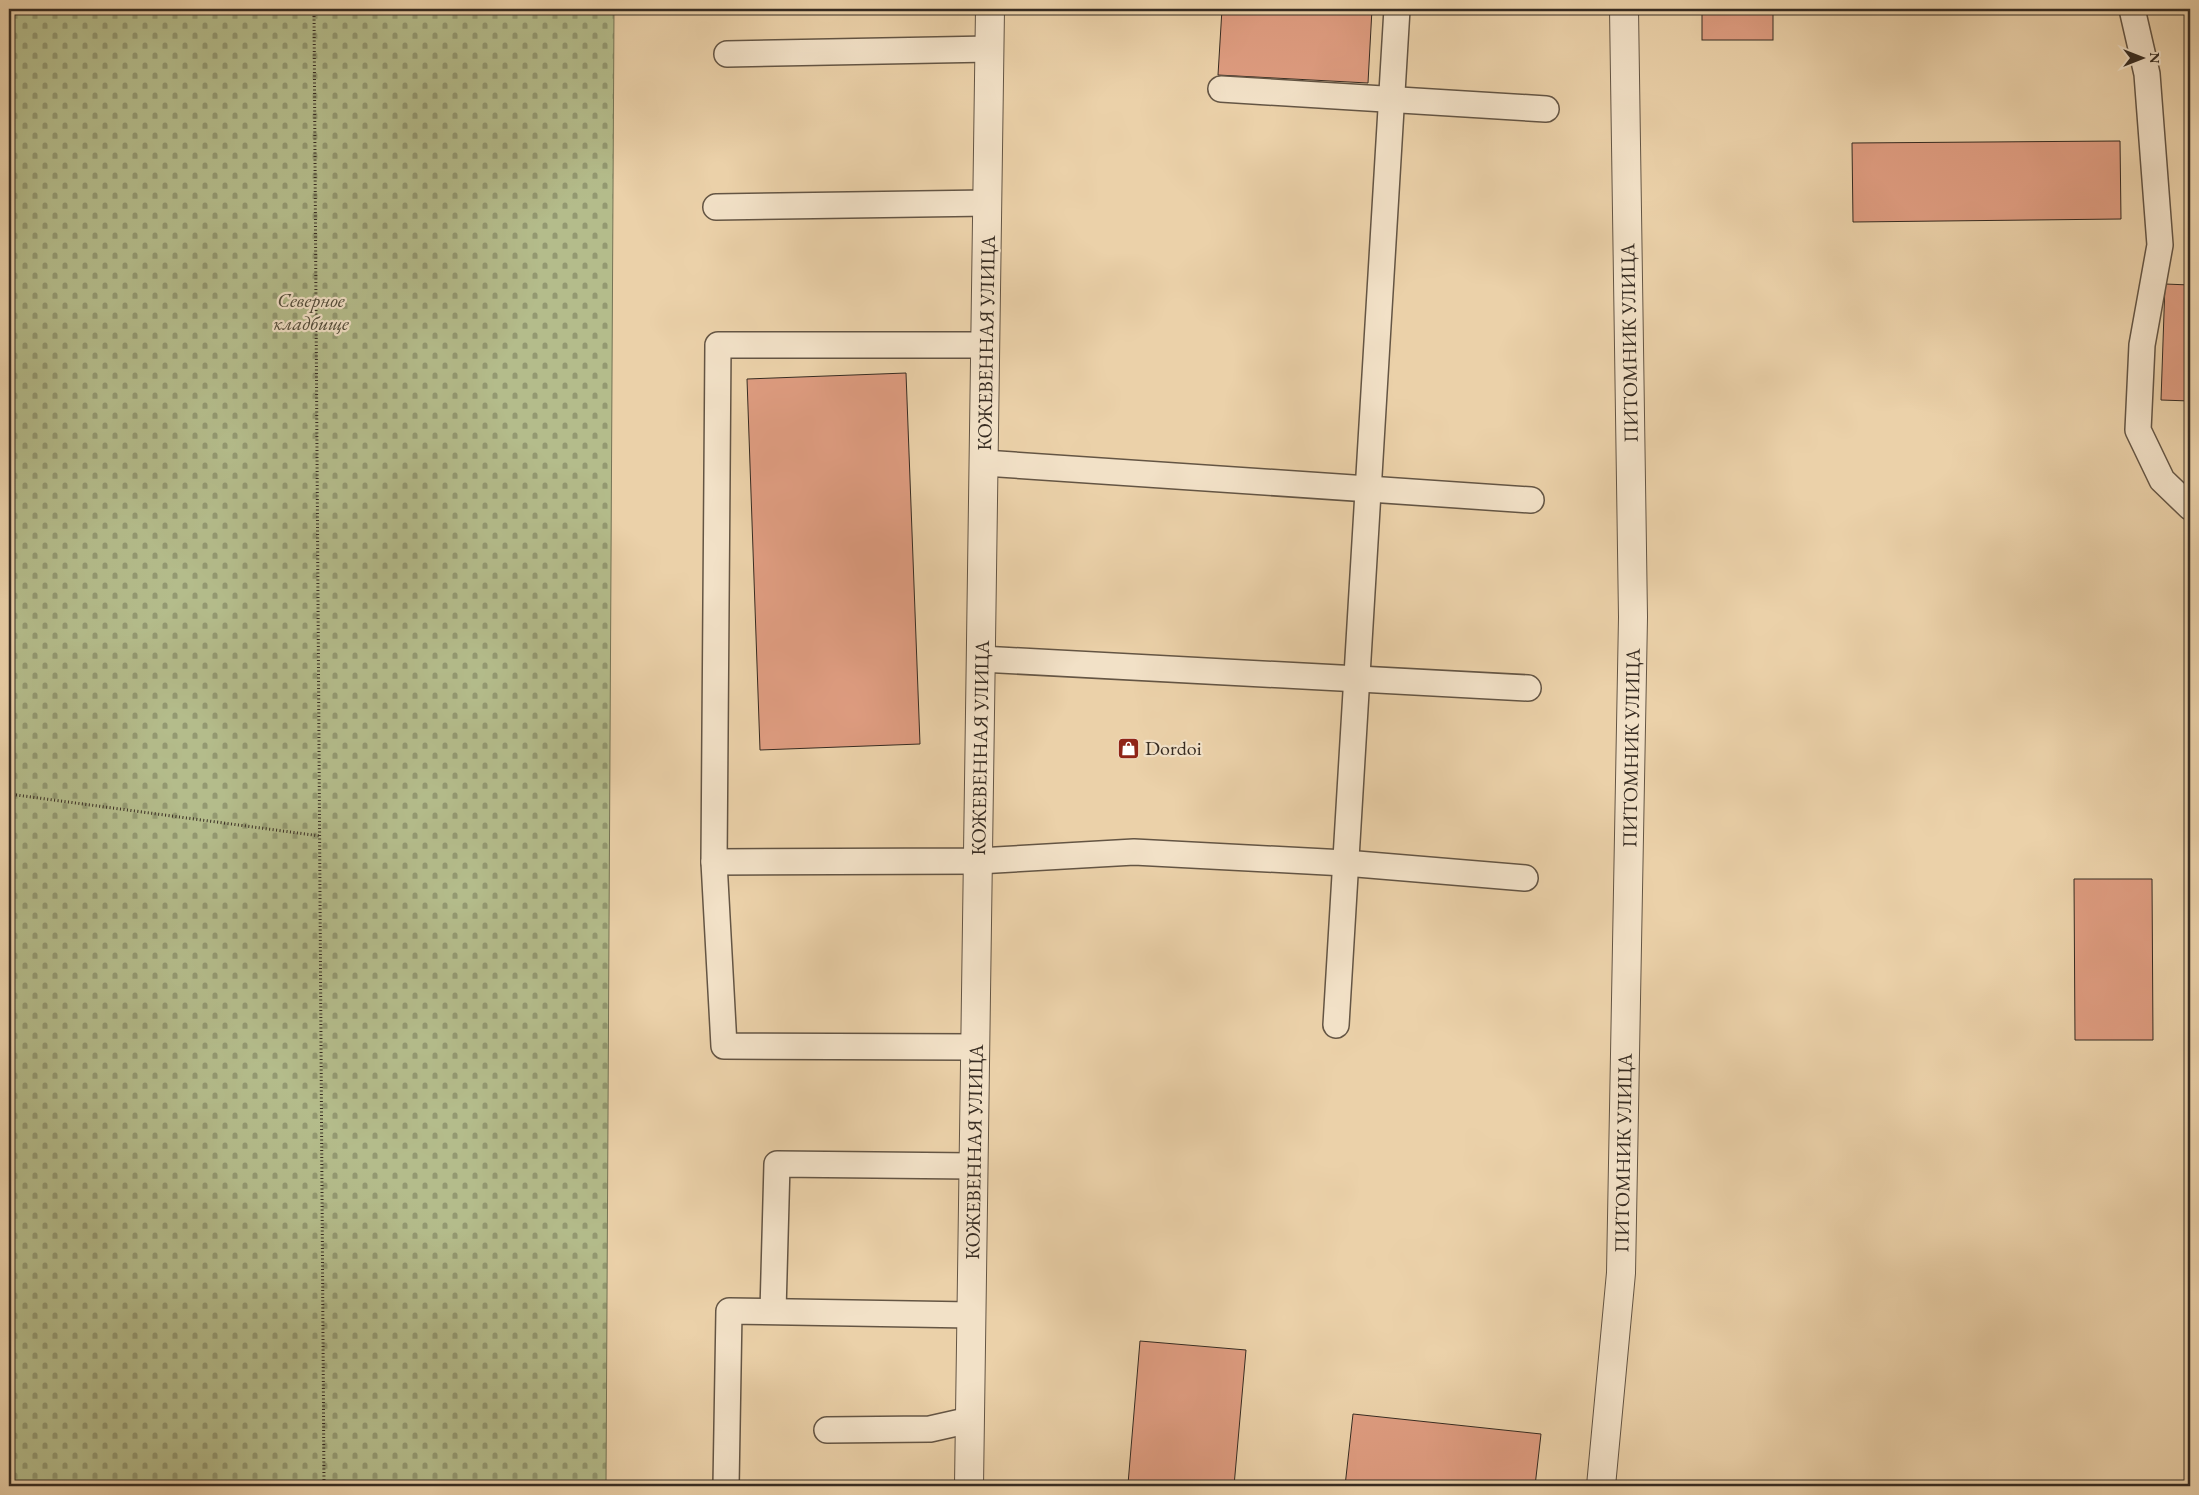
<svg xmlns="http://www.w3.org/2000/svg" width="2199" height="1495" viewBox="0 0 2199 1495" font-family="'EB Garamond',serif">
<style>
.cemetery{fill:url(#cemetery-stones);stroke:#767456}
.building{fill:#de9c80;stroke:#372c22}
.lines{fill:none;stroke-linecap:round;stroke-linejoin:round}
.service-casing{stroke:#645544;stroke-width:28}
.tertiary-casing{stroke:#645544;stroke-width:30}
.path{stroke:#372c22;stroke-width:3;stroke-dasharray:1 2.5;stroke-linecap:butt}
.service{stroke:#f2e1c7;stroke-width:25}
.tertiary{stroke:#f2e1c7;stroke-width:28}
.labels{text-anchor:middle;stroke-width:4.5;stroke-linejoin:round;paint-order:stroke}
.park-label{font-size:20px;font-style:italic;fill:#504937;stroke:#f2e1c7}
.street-label{font-size:20px;fill:#372c22;stroke:#f2e1c7}
.poi-label{font-size:20px;fill:#372c22;stroke:#f2e1c7;text-anchor:start}
</style>
<defs>
<pattern id="cemetery-stones" width="16" height="16" patternUnits="userSpaceOnUse" patternTransform="scale(1.25)"><rect width="16" height="16" fill="#b4bc8b"/><path d="M2 7V4a2 2 0 0 1 4 0v3zM10 15v-3a2 2 0 0 1 4 0v3z" fill="#939971"/></pattern>
</defs>
<rect width="100%" height="100%" fill="#ebd1a9"/>
<filter id="stains"><feTurbulence type="fractalNoise" baseFrequency=".004" numOctaves="4"/><feColorMatrix values="0 0 0 0 .2 0 0 0 0 .09 0 0 0 0 .02 0 0 0 .5 -.17"/></filter>
<radialGradient id="worn" r=".72"><stop offset=".6" stop-color="#630" stop-opacity="0"/><stop offset="1" stop-color="#630" stop-opacity=".3"/></radialGradient>
<!-- cemetery -->
<path class="cemetery" d="M9,9H614L606,1486H9Z"/>
<!-- building -->
<g class="building">
<path d="M1222,9H1372L1368,83L1218,75Z"/>
<rect x="1702" y="9" width="71" height="31"/>
<path d="M2120,141L2121,219L1853,222L1852,143Z"/>
<path d="M2165,284L2190,285V401L2161,400Z"/>
<path d="M906,373L920,744L760,750L747,379Z"/>
<path d="M2074,879H2152L2153,1040H2075Z"/>
<path d="M1140,1341L1246,1350L1234,1486L1128,1484Z"/>
<path d="M1353,1414L1541,1434L1535,1486H1345Z"/>
</g>
<g class="lines">
<defs>
<g id="service">
<path d="M2132,9L2147,74L2160,245L2142,345L2138,430L2162,480L2190,507"/>
<path d="M727,54L990,49"/>
<path d="M1221,89L1546,109"/>
<path d="M716,207L988,203"/>
<path d="M984,463L1531,500"/>
<path d="M981,659L1528,688"/>
<path d="M714,862L978,861L1134,852L1345,863L1525,878"/>
<path d="M1336,1025L1397,9"/>
<path d="M975,1047L724,1046L714,862L718,345H986"/>
<path d="M773,1311L777,1164L973,1166"/>
<path d="M827,1430L930,1429L970,1420"/>
<path d="M726,1486L729,1311L971,1315"/>
</g>
<g id="tertiary">
<path d="M969,1486L990,9"/>
<path d="M1601,1486L1621,1273L1633,617L1624,9"/>
</g>
</defs>
<!-- service casing -->
<use href="#service" class="service-casing"/>
<!-- tertiary casing -->
<use href="#tertiary" class="tertiary-casing"/>
<!-- path -->
<g class="path">
<path d="M314,9L324,1486"/>
<path d="M9,794L320,836"/>
</g>
<!-- service -->
<use href="#service" class="service"/>
<!-- tertiary -->
<use href="#tertiary" class="tertiary"/>
</g>
<!-- icons -->
<defs>
<symbol id="shop-square" viewBox="-11 -11 22 22"><rect x="-9" y="-9" width="18" height="18" rx="4" fill="#8f2418" stroke="#f2e1c7"/><path d="M-5-2.5h2.3a2.7 3.5 0 0 1 5.4 0H5L5.5 6h-11ZM-1.5-2.5h3a1.5 2.3 0 0 0-3 0Z" fill="#fff"/></symbol>
</defs>
<g fill-rule="evenodd">
<use href="#shop-square" x="1116" y="736" width="25" height="25"/>
</g>
<g class="labels">
<!-- park labels -->
<g class="park-label">
<text x="311" y="307">Северное<tspan x="311" dy="23">кладбище</tspan></text>
</g>
<!-- street labels -->
<g class="street-label">
<text transform="translate(986 343) rotate(-89)" y="7">КОЖЕВЕННАЯ УЛИЦА</text>
<text transform="translate(1629 343) rotate(-91)" y="7">ПИТОМНИК УЛИЦА</text>
<text transform="translate(980 748) rotate(-89)" y="7">КОЖЕВЕННАЯ УЛИЦА</text>
<text transform="translate(1631 748) rotate(-89)" y="7">ПИТОМНИК УЛИЦА</text>
<text transform="translate(974 1152) rotate(-89)" y="7">КОЖЕВЕННАЯ УЛИЦА</text>
<text transform="translate(1623 1153) rotate(-89)" y="7">ПИТОМНИК УЛИЦА</text>
</g>
<!-- poi labels -->
<g class="poi-label">
<text x="1145" y="755">Dordoi</text>
</g>
</g>
<!-- margin -->
<rect width="2199" height="1495" fill="none" stroke="#ebd1a9" stroke-width="30"/>
<rect x="10" y="10" width="2179" height="1475" fill="none" stroke="#372c22" stroke-width="2.5"/>
<rect x="15" y="15" width="2169" height="1465" fill="none" stroke="#372c22"/>
<!-- north arrow -->
<g transform="translate(2142 58) rotate(90)" stroke="#f2e1c7" stroke-width="4" paint-order="stroke">
<path d="M0-4L9 19L0 12L-9 19Z" fill="#372c22"/>
<text y="-8" font-size="14" font-weight="bold" text-anchor="middle" fill="#372c22">N</text>
</g>
<rect width="100%" height="100%" filter="url(#stains)"/>
<rect width="100%" height="100%" fill="url(#worn)"/>
</svg>
